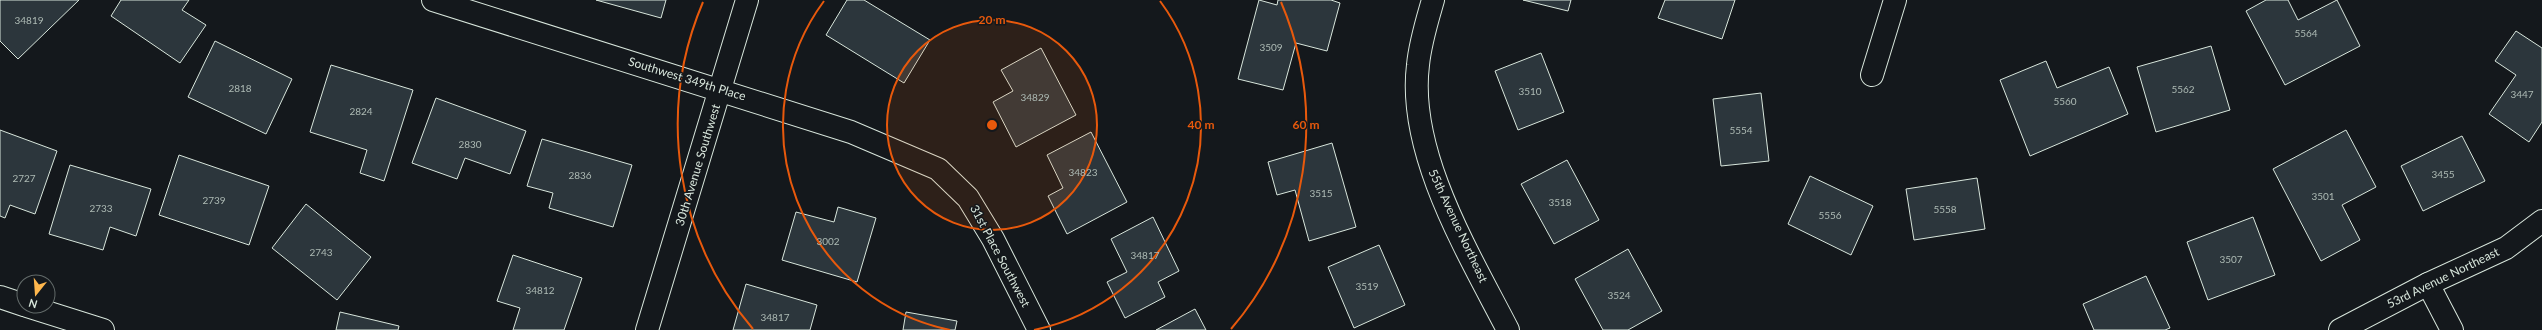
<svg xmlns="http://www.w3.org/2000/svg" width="2542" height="330" viewBox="0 0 2542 330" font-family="Lato,sans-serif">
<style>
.building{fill:#2c363c;stroke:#d8e6dc}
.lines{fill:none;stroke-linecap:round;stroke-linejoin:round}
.minor-casing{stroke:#d8e6dc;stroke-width:24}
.minor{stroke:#14181c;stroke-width:22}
.ring{fill:none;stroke:#e8590c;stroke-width:2}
.labels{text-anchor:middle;stroke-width:3;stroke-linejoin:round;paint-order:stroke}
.number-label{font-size:10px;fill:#adbab4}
.street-label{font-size:12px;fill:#d8e6dc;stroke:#14181c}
.centre{fill:#e8590c;stroke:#14181c;stroke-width:2}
.ring-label{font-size:12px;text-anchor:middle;font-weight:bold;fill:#e8590c;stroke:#14181c;stroke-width:3;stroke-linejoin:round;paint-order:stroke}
</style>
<rect width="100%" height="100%" fill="#14181c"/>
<!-- building -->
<g class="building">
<path d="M0,0H79L18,59L0,41Z"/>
<path d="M121,0H189L182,10L206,25L180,63L111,16Z"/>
<path d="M596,0H666L661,18Z"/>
<path d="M847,0H864L930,40L904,83L826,35Z"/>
<path d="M1259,0L1277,5L1278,0H1331L1340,3L1327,51L1296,43L1283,90L1238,79Z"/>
<path d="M1523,0H1571L1568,11Z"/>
<path d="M1665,0H1735L1722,39L1658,18Z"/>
<path d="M2266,0H2288L2298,20L2337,0L2360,46L2285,85L2246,11Z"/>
<path d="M2516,31L2542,48V122L2529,142L2489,114L2516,75L2495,61Z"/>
<path d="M215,41L292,79L266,134L188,97Z"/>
<path d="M2211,46L2230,110L2156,132L2137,67Z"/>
<path d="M1041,48L1076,115L1016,147L993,102L1013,91L1001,70Z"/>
<path d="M1541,53L1564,112L1518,130L1495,71Z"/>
<path d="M2046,61L2057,88L2109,67L2128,114L2030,156L2000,80Z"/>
<path d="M331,65L413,90L384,181L360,173L367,150L310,132Z"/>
<path d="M1761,93L1769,161L1721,166L1713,99Z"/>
<path d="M436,98L526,131L510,174L465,158L457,179L412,163Z"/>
<path d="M0,130L57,151L35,214L10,205L5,218L0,216Z"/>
<path d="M2346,130L2376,187L2342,205L2360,240L2321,261L2273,169Z"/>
<path d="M1091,132L1127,202L1067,234L1048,196L1063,188L1047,155Z"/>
<path d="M2462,136L2485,181L2423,211L2401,166Z"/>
<path d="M542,139L632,165L613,227L549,208L553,193L527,186Z"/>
<path d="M1332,143L1356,227L1309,241L1295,190L1277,195L1268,162Z"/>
<path d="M179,155L269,186L249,245L159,215Z"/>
<path d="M1567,160L1599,220L1554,244L1521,184Z"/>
<path d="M70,165L151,189L136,236L110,227L103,250L49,234Z"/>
<path d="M1810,176L1873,206L1851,255L1788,224Z"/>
<path d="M1977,178L1985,229L1914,240L1906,189Z"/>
<path d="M306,204L371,257L337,300L272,248Z"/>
<path d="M838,207L876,218L857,282L782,260L796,212L834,222Z"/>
<path d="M1153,217L1179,271L1158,282L1165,297L1125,318L1107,282L1127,272L1111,239Z"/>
<path d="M2253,217L2275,275L2208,300L2187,242Z"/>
<path d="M1379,245L1405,305L1354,328L1328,267Z"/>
<path d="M1628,249L1662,311L1628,330H1603L1575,279Z"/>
<path d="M513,255L582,278L564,330H513L520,308L497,301Z"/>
<path d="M2146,276L2170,328L2165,330H2094L2083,304Z"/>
<path d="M746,284L817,305L810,330H733Z"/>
<path d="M1195,309L1206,330H1156Z"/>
<path d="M340,312L399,326L398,330H336Z"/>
<path d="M906,312L957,321L955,330H903Z"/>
</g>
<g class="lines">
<defs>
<g id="minor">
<path d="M433,0L851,132L938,169L968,198L993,239L1039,330"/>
<path d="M1433,0C1427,21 1420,43 1418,65C1407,153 1469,254 1508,330"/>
<path d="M1872,75L1895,0"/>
<path d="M2428,284L2452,330"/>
<path d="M0,297L24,305"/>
<path d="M27,306L103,330"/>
<path d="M647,330L747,0"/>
<path d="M2340,330L2428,284L2506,248L2542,221"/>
</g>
</defs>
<!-- minor casing -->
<use href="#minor" class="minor-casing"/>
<!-- minor -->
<use href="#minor" class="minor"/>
</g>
<!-- distance rings -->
<circle cx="992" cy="125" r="105" fill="#e8590c" fill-opacity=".12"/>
<g class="ring">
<circle cx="992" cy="125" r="105"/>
<path d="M950 330A209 209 0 0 1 824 1M1160 1A209 209 0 0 1 1034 330"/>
<path d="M753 329A314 314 0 0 1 703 2M1281 2A314 314 0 0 1 1231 329"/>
</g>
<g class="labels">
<!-- number labels -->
<g class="number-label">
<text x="29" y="24">34819</text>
<text x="2306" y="37">5564</text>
<text x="1271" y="51">3509</text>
<text x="240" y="92">2818</text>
<text x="2183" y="93">5562</text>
<text x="1530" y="95">3510</text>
<text x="2522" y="98">3447</text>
<text x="1035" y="101">34829</text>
<text x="2065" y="105">5560</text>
<text x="361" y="115">2824</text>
<text x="1741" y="134">5554</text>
<text x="470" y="148">2830</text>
<text x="1083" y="176">34823</text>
<text x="2443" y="178">3455</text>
<text x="580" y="179">2836</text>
<text x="24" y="182">2727</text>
<text x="1321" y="197">3515</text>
<text x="2323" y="200">3501</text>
<text x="214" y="204">2739</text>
<text x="1560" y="206">3518</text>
<text x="101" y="212">2733</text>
<text x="1945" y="213">5558</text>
<text x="1830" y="219">5556</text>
<text x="828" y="245">3002</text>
<text x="321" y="256">2743</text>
<text x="1145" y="259">34817</text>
<text x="2231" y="263">3507</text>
<text x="1367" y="290">3519</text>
<text x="540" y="294">34812</text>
<text x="1619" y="299">3524</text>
<text x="775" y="321">34817</text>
</g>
<!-- street labels -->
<g class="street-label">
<text transform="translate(687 79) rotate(17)" y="4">Southwest 349th Place</text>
<text transform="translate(698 165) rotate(-73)" y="4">30th Avenue Southwest</text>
<text transform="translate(1458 226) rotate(65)" y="4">55th Avenue Northeast</text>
<text transform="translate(1000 256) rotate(62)" y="4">31st Place Southwest</text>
<text transform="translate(2443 278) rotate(-26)" y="4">53rd Avenue Northeast</text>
</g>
</g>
<circle cx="992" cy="125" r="6" class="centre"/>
<g class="ring-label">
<text x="992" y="24">20 m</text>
<text x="1201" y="129">40 m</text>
<text x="1306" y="129">60 m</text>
</g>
<!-- north arrow -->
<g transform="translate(36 294) rotate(197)"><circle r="19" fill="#14181c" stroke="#626a69"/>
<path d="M0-3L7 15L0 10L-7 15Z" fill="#ffb74d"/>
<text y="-6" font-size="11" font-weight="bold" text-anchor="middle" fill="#d8e6dc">N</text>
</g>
</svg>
